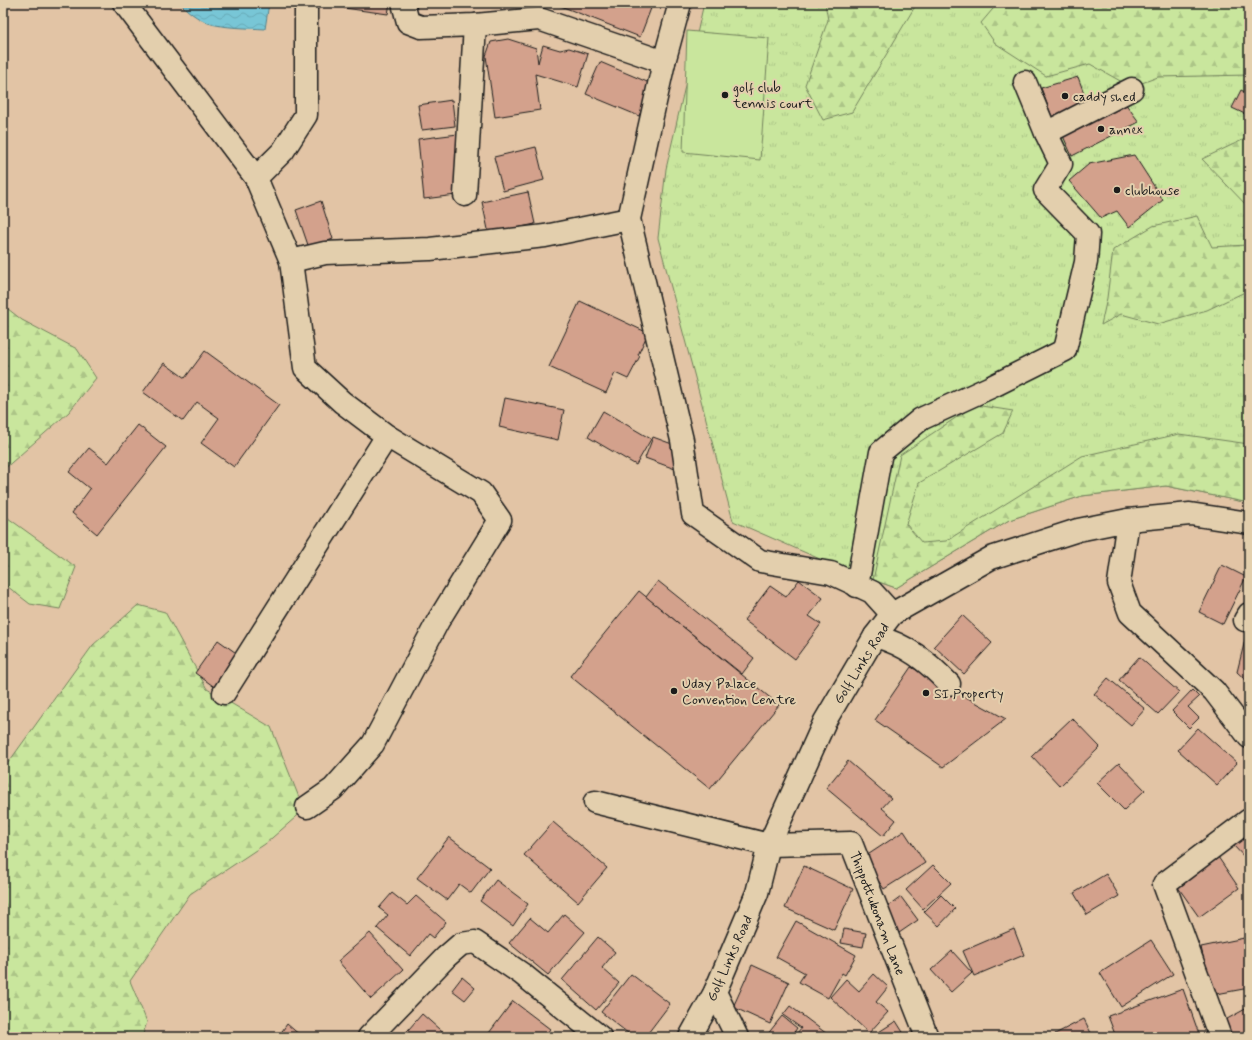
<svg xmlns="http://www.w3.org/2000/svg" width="1252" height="1040" viewBox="0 0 1252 1040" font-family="Mynerve,sans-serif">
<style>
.grass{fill:url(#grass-tufts);stroke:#72815c}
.forest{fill:url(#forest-firs);stroke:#72815c}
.garden{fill:#c9e69d;stroke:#72815c}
.water{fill:url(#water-waves);stroke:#53828c}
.building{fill:#d3a18c;stroke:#1c1c1c}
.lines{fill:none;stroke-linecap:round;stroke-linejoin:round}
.minor-casing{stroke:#1c1c1c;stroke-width:25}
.minor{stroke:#e3cfad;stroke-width:22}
.poi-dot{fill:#1c1c1c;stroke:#e3cfad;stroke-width:1.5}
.labels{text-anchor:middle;stroke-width:4;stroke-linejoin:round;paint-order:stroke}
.poi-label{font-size:14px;fill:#1c1c1c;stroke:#e3cfad;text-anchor:start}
.street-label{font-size:14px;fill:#1c1c1c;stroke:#e3cfad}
</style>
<defs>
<pattern id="grass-tufts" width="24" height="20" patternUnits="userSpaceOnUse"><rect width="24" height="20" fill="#c9e69d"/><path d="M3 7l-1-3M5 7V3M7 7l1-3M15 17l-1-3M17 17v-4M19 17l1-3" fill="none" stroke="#acc587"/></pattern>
<pattern id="forest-firs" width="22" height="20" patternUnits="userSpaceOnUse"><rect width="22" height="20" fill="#c9e69d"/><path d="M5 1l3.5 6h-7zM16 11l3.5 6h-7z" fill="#acc587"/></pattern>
<pattern id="water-waves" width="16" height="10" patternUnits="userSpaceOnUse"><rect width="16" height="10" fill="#78c6d6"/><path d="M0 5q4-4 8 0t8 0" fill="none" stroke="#67aab7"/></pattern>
</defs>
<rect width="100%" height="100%" fill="#e2c4a5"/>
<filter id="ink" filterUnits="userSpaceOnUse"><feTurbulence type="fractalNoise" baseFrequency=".025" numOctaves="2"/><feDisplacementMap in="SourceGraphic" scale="8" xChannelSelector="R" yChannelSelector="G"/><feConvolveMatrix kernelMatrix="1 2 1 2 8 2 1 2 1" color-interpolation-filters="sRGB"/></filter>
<g filter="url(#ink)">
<!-- grass -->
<path class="grass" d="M704,3H1249V503L1166,486L1082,496L1009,520L896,588L845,570L733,521L658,238L666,169Z"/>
<!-- forest -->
<g class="forest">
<path d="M825,3H917L852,112L823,120L805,85L828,20Z"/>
<path d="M998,3H1249V75L1158,77L1131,87L1090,64L1046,76L995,43L981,23Z"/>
<path d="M1249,137V208L1202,159Z"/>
<path d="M1197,216L1212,247L1247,245L1249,243V290L1207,310L1158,324L1121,314L1101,325L1107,298L1113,250L1153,226Z"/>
<path d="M3,305L22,320L77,349L96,378L69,412L3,470Z"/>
<path d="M975,405L1013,411L1003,433L919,483L906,524L922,543L946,541L1082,456L1179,434L1249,444V503L1166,486L1082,496L1009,520L896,588L873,580L900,455Z"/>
<path d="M3,503L8,518L76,567L60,609L30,604L3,583Z"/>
<path d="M138,605L165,612L207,689L271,727L304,810L265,844L190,894L130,981L147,1022L142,1037H3V770L93,645Z"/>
</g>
<!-- garden -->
<path class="garden" d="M687,31L769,38L760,160L683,152Z"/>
<!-- water -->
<path class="water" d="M180,3H269L265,29C250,28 222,28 208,23C198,19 187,11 180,3Z"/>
<!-- building -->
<g class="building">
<path d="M345,3H390L388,14L344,8Z"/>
<path d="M553,3H653L640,37Z"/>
<path d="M508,39L536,48L538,63L543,45L560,50L569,48L588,54L578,87L535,74L540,110L495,117L486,56L491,42Z"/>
<path d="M600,62L652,84L639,116L586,94Z"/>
<path d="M1078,77L1088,104L1054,122L1041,88Z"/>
<path d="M1241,90L1249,94V112L1247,115L1232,108Z"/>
<path d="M452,100L455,126L422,130L418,105Z"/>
<path d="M1125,103L1139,122L1072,156L1063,136Z"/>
<path d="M458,134L464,194L424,199L418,139Z"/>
<path d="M536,147L544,180L503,191L494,157Z"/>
<path d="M1134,155L1163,200L1129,227L1117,211L1101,218L1069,181L1089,164Z"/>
<path d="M528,192L535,224L489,234L482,202Z"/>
<path d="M321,201L333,239L309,248L296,210Z"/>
<path d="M580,301L648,333L638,355L640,356L628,379L615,373L606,393L549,367Z"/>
<path d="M205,351L279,405L234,467L201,443L219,418L197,402L183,421L143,392L164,363L185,378Z"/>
<path d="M505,398L564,410L558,440L499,427Z"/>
<path d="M603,411L651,439L636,465L588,437Z"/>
<path d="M138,425L166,447L97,534L72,513L90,489L69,472L89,448L108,463Z"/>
<path d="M653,437L683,448L675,469L645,458Z"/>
<path d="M1222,565L1246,577L1223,624L1199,612Z"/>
<path d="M799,580L823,598L809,616L821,624L795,659L744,620L770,586L786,597Z"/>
<path d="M658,581L754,658L742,674L646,597Z"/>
<path d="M639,591L779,705L710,789L570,676Z"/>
<path d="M962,615L992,643L964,674L934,646Z"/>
<path d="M1249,632V683L1237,672L1246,636Z"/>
<path d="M218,640L239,655L216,688L195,673Z"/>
<path d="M1139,657L1179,692L1158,714L1119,680Z"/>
<path d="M911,667L1006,719L943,767L875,720Z"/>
<path d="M1108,678L1145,709L1131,725L1094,694Z"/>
<path d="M1192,690L1199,697L1188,707L1199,718L1189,728L1172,711Z"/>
<path d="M1072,718L1100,747L1060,786L1032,756Z"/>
<path d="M1198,728L1237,763L1217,785L1178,750Z"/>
<path d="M848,761L891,798L882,808L896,820L883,836L826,788Z"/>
<path d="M1119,763L1145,790L1124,810L1097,783Z"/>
<path d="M553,822L607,868L578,902L524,855Z"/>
<path d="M1249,828V862L1232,844Z"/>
<path d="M904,831L925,863L884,889L863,858Z"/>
<path d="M449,837L490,868L471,893L459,884L447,900L417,878Z"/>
<path d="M1216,854L1239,888L1199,917L1175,883Z"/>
<path d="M933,865L951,883L923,909L906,890Z"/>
<path d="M804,866L853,889L834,930L785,908Z"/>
<path d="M1106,874L1119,896L1087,915L1074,893Z"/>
<path d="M496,880L528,904L513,926L480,901Z"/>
<path d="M392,893L407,905L416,896L446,922L433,938L428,934L410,956L377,928L388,915L379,908Z"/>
<path d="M941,895L955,909L939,926L924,912Z"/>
<path d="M901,897L918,920L899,933L882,911Z"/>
<path d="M564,914L585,932L548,975L509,943L530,918L548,933Z"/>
<path d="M796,921L856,955L845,975L842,973L828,998L799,982L805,973L776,957Z"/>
<path d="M844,929L866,933L863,947L841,943Z"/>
<path d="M1014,929L1024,955L974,976L963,951Z"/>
<path d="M370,933L403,970L371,999L338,961Z"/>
<path d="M598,937L615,952L602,968L619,983L596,1010L562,980Z"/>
<path d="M1249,937V988L1211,995L1201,947Z"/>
<path d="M1151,940L1173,974L1121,1007L1100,973Z"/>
<path d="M952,951L972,973L951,992L931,970Z"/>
<path d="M752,965L789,982L770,1024L733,1007Z"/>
<path d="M631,974L670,1004L645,1037H633L601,1012Z"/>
<path d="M874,974L888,987L876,1002L888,1012L869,1033L830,997L846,979L859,991Z"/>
<path d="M462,977L475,988L465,1000L452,990Z"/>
<path d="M1183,989L1199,1034L1191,1037H1116L1108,1016Z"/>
<path d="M513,1001L550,1029L544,1037H486Z"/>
<path d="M790,1006L831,1037H794L801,1028L783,1015Z"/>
<path d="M1249,1007V1037H1226L1218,1024Z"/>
<path d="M422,1014L448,1037H402Z"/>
<path d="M782,1016L797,1028L791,1037H769L767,1035Z"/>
<path d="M1084,1019L1093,1037H1056L1055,1034Z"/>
<path d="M896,1021L906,1037H871Z"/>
<path d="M287,1024L301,1036L300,1037H278Z"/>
</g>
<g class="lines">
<defs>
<g id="minor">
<path d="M124,3L256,178L291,261L305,368L342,402L387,436L481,493L500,520L438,621L373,744L333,789L307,807"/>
<path d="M405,3L404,7L408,22L421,27L475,25L539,19L664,62"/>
<path d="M680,3L664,62L629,219L682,440L693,514L760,561L831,573L872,592L892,614"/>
<path d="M1046,133L1132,89"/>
<path d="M256,178L283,151L306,115V3"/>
<path d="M465,195L475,25"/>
<path d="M291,261L325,253L430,249L545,236L629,219"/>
<path d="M1128,520L1119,583L1130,613L1214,691L1249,737"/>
<path d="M857,586L881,452L921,419L993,386L1065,350L1086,262L1088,234L1045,190L1061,164L1046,133L1025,82"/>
<path d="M1245,620L1249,614"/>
<path d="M875,636C907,645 927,661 949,684"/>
<path d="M224,693L387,436"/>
<path d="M595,802L769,845L851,843L927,1037"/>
<path d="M715,992L737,1037"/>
<path d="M369,1037L446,957L461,944L475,942L522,974L600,1037"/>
<path d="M690,1037L715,992L757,893L769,845L825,721L875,636L892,614L991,558L1078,530L1128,520L1190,514L1249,523"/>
<path d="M1220,1037L1164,884L1249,820"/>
</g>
</defs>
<!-- minor casing -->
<use href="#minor" class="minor-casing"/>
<!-- minor -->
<use href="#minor" class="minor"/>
</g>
</g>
<!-- markers -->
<g class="poi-dot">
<circle cx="725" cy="95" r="4"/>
<circle cx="1065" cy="96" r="4"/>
<circle cx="1101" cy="129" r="4"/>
<circle cx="1117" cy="190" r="4"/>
<circle cx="674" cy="691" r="4"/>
<circle cx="926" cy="693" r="4"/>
</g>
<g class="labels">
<!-- poi labels -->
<g class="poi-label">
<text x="733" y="92">golf club<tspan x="733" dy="16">tennis court</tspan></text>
<text x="1073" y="101">caddy shed</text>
<text x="1109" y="134">annex</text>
<text x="1125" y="195">clubhouse</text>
<text x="682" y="688">Uday Palace<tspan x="682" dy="16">Convention Centre</tspan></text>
<text x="934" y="698">SI Property</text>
</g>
<!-- street labels -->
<g class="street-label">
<text transform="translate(861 663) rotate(-58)" y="5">Golf Links Road</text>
<text transform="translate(878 913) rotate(69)" y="5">Thippottukonam Lane</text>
<text transform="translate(729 958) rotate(-66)" y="5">Golf Links Road</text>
</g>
</g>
<!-- margin -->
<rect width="1252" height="1040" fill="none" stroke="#e3cfad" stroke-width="16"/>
<rect x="8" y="8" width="1236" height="1024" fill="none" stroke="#1c1c1c" stroke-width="1.5" filter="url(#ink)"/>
</svg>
